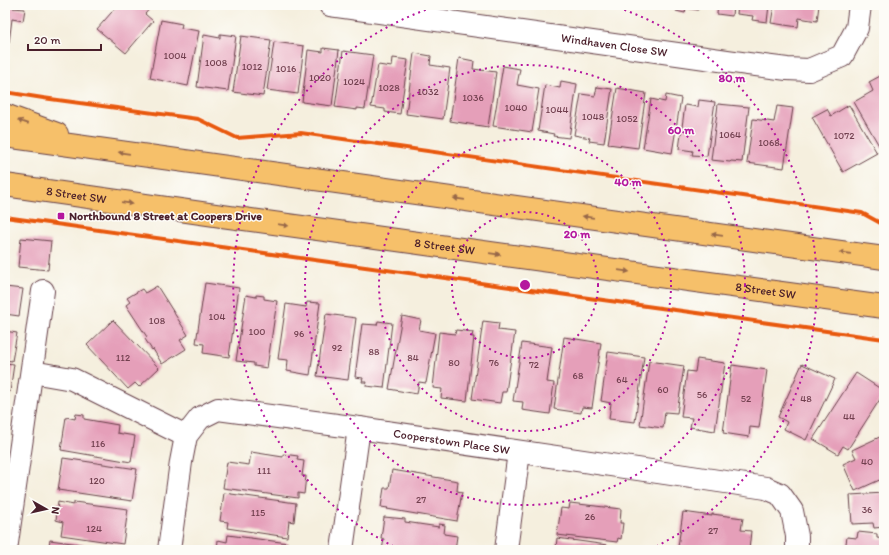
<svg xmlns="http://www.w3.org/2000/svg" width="889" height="555" viewBox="0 0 889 555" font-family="Itim,sans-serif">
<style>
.building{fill:#e59fb9}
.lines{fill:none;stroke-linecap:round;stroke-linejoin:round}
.minor-casing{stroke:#643e46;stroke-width:24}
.major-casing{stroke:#643e46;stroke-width:24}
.minor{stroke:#fff;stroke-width:22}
.major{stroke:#f6c06b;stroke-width:22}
.cycleway-casing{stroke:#fdfcf7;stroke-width:6}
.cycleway{stroke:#e8590c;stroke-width:4}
.oneway{fill:#976748}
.ring{fill:none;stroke:#b5179e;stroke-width:2;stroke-dasharray:2 4}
.poi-dot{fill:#b5179e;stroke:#fdfcf7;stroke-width:1.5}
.labels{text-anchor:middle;stroke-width:3;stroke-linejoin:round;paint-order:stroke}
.number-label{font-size:10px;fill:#713f4e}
.street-label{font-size:12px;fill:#4a1f2b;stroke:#fdfcf7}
.poi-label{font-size:12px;font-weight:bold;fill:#4a1f2b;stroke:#fdfcf7;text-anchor:start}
.centre{fill:#b5179e;stroke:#fdfcf7;stroke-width:2}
.ring-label{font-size:12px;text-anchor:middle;font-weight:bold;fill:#b5179e;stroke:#fdfcf7;stroke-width:3;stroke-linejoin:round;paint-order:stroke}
</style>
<rect width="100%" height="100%" fill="#fdfcf7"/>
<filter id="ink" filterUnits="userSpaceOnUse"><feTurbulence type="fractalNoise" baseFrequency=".025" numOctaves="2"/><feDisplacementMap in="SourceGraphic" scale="8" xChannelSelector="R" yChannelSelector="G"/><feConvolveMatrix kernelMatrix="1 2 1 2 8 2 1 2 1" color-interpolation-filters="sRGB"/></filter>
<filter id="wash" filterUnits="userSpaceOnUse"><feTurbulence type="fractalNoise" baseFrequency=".012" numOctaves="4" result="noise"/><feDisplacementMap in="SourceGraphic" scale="16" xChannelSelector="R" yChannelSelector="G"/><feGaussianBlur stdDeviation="0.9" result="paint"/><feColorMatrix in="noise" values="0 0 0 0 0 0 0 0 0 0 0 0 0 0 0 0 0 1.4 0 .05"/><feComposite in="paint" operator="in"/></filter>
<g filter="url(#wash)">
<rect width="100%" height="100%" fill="#f5efde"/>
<g id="blocks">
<!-- building -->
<g class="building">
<path d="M5,5L14,6L13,8L25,9L23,21L12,19L9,43L5,42Z"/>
<path d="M118,5H148L151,7L145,14L153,21L126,53L97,29Z"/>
<path d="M676,5H699L698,10L686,8L685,13L676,11Z"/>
<path d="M718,5H733L732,16L717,14Z"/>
<path d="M738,5H769L767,22L752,20L753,16L737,14Z"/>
<path d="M774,5H819L817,21L799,18L798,27L771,23Z"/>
<path d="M161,20L182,24L181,28L199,31L188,86L150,78Z"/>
<path d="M220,34L236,36L228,91L197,87L204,35L220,38Z"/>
<path d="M241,36L271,40L263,96L233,92Z"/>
<path d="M274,42L304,46L298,94L267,90Z"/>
<path d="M323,48L339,50L332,106L302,102L308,50L323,52Z"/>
<path d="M343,51L373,55L365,109L357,108V110L335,107Z"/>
<path d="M414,53L431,56L430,65L450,68L443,119L406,114Z"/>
<path d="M393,58L408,60L400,114L385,112V109L371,107L378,65L392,67Z"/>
<path d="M459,58L474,61L473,69L496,72L488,127L450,121Z"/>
<path d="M503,66L520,69L517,85L539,89L532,132L493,126Z"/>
<path d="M884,74V147L881,149L854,102L873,91L869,82Z"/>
<path d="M561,81L577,84L569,138L553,136L554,134L538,131L545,85L560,88Z"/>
<path d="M597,87L612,89L604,143L589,141L590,138L574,135L581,94L595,96Z"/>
<path d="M617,88L646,93L638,148L608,144Z"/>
<path d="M666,95L681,98L672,153L643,148L651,99L665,102Z"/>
<path d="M699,100L715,102L707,156L692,155L693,151L679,149L685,105L698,107Z"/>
<path d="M718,104L749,107L742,162L731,161L730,162L711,160Z"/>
<path d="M849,105L877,153L843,172L812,117L827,109L831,116Z"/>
<path d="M777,106L793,108L784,168L747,163L753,119L774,122Z"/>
<path d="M21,238L51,241L48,270L18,267Z"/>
<path d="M205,283L239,288L229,357L203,353L204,344L196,343Z"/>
<path d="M157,286L188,335L180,340L186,349L162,364L153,349L152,350L145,339L147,337L126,305L130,302L127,298L142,289L145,293Z"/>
<path d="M5,287L23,289L19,316L5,314Z"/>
<path d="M246,295L256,297V295L264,296V299L277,301L267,368L254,366V363L236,361Z"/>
<path d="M307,302L320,303L310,375L287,371L288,360L278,359L286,304L306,307Z"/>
<path d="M326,314L356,318L348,380L317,376Z"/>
<path d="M402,316L421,320L419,330L435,333L426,383L419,382L417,394L389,389Z"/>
<path d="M113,320L159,368L139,387L135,383L128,389L87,345Z"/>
<path d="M378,321L392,323L384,388L366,386L367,382H362L363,378L355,377L362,324L377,325Z"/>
<path d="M483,321L499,323L498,330L515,332L506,392H502L500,403L472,399Z"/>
<path d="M456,330L473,332L472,337H474L467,401L441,398L442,389L433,388L439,332L455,334Z"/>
<path d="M5,331L17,333L12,361L5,360Z"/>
<path d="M564,337L601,343L592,408L582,407L581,413L554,409Z"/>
<path d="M522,343L552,347L547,382L554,383L550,414L522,410L523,402L513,401Z"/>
<path d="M608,352L644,357L635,422L609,419L611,403L601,401Z"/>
<path d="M697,359L725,363L715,431L690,427L692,418L681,417L687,371L695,372Z"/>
<path d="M649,361L684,366L677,413L665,412L663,428L640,425Z"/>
<path d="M5,363L14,364L10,392H5Z"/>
<path d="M802,364L835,379L806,440L784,429L787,422L778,417Z"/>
<path d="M732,365L767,370L759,428L750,427L749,437L723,433Z"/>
<path d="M856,373L884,391V393L848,449L843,446L838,454L813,439Z"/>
<path d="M76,414L84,415V419L118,425L117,433L135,436L131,462L61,450L66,417L75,419Z"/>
<path d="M884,435V478L855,491L843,464L856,458L852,450Z"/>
<path d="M251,452L283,457V454L298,456L297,460L304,461L302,476H306L304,494L298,493V498L223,488L227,462L249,465Z"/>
<path d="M63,458L137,469L132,501L58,490Z"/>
<path d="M392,470L458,481L457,491L462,492L457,521L387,509L388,508L381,507L384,488H389Z"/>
<path d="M224,493L296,503L294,522L289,521L287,537L227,528L228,522L220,521Z"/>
<path d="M884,493V527L874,528L873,523L852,524L850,495Z"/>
<path d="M58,502L74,505V502L128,509L123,544L61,535L63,522L56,520Z"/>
<path d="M570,503L621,509L620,523H623L621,539L618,538L617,542L557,535L561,508L569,509Z"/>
<path d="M683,512L712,516V514L743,518L741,530L751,531L749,550H685L686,548L678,547Z"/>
<path d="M384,517L405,519V522L439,527V524L445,525L444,534L457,536L455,550H382L384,539L381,538Z"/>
<path d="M858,532L877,534V538L884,539V550H845L847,537L857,538Z"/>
<path d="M228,535L288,543L287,550H217L218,540L227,542Z"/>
<path d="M557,538L607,545L606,550H546V547L556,548Z"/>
<path d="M50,540L115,549V550H48Z"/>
</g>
</g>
</g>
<g filter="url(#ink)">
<use href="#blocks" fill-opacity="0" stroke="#643e46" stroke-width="1"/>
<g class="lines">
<defs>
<g id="minor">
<path id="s1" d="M330,5L748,64L787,69L809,70L842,56L857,28L860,5"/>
<path d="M32,372L72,379L186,436"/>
<path d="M6,550L43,291"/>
<path id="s2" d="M169,550L181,462L186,436L200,418L218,409L359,428L766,488L780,494L792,511L797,536V550"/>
<path d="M342,550L359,428"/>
<path d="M506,550L519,452"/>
</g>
<g id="major">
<path d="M5,115L57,134"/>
<path d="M5,136L884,258"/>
<path id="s3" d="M5,185L222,216L884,307"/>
</g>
</defs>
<!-- minor casing -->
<use href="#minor" class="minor-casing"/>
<!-- major casing -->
<use href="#major" class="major-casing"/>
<!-- minor -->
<use href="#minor" class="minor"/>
<!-- major -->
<use href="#major" class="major"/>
<defs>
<g id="cycleway">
<path d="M5,92L43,98L198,119L237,138L301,133L862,213L884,225"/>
<path d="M5,217L884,339"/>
</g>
</defs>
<!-- cycleway casing -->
<use href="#cycleway" class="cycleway-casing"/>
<!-- cycleway -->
<use href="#cycleway" class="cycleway"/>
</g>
<!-- one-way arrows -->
<defs><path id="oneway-solid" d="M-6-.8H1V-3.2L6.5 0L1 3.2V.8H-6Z"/></defs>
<g class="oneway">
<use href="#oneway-solid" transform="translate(23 122) rotate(-160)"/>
<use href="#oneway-solid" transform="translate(124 153) rotate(-172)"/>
<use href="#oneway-solid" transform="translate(459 199) rotate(-172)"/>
<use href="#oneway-solid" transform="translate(127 203) rotate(8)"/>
<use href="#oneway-solid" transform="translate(588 217) rotate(-172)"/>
<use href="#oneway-solid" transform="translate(283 225) rotate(8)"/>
<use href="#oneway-solid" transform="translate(717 235) rotate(-172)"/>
<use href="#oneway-solid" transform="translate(845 253) rotate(-172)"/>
<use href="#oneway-solid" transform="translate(495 254) rotate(8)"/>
<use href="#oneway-solid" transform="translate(624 271) rotate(8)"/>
</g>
</g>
<!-- distance rings -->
<g class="ring">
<circle cx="525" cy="285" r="73"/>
<circle cx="525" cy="285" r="146"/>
<circle cx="525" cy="285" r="220"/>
<path d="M399 549A293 293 0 0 1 437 6M613 6A293 293 0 0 1 651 549"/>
</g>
<!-- markers -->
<rect class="poi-dot" x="57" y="212" width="8" height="8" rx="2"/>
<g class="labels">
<!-- number labels -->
<g class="number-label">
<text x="175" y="59">1004</text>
<text x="216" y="66">1008</text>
<text x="252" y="70">1012</text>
<text x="286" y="72">1016</text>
<text x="320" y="81">1020</text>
<text x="354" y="85">1024</text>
<text x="389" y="91">1028</text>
<text x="428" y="95">1032</text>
<text x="473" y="101">1036</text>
<text x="516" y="111">1040</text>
<text x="557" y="113">1044</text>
<text x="593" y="120">1048</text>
<text x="627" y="122">1052</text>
<text x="730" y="138">1064</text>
<text x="844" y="139">1072</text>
<text x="769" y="146">1068</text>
<text x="217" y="320">104</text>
<text x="157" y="324">108</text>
<text x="257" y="335">100</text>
<text x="299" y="337">96</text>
<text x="337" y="351">92</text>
<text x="374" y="355">88</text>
<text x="123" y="361">112</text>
<text x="413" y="361">84</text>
<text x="454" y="366">80</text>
<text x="494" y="366">76</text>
<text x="534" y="368">72</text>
<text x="578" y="379">68</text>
<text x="622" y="383">64</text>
<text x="663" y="393">60</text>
<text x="702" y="398">56</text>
<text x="746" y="402">52</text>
<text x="806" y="402">48</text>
<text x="849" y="420">44</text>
<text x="98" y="447">116</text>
<text x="867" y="465">40</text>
<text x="264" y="474">111</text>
<text x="97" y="484">120</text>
<text x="421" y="503">27</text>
<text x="867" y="513">36</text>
<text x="258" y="516">115</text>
<text x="590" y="520">26</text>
<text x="94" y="532">124</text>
<text x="713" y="534">27</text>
</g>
<!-- street labels -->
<g class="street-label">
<text dy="4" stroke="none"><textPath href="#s1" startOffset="287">Windhaven Close SW</textPath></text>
<text dy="4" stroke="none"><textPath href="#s3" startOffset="72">8 Street SW</textPath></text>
<text dy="4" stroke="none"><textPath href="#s3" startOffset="444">8 Street SW</textPath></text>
<text dy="4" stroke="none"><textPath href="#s3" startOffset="768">8 Street SW</textPath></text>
<text dy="4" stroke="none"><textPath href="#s2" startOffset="394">Cooperstown Place SW</textPath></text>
</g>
<!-- poi labels -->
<g class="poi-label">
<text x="69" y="220">Northbound 8 Street at Coopers Drive</text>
</g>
</g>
<circle cx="525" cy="285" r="6" class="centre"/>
<g class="ring-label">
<text x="732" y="82">80 m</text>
<text x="681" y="134">60 m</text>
<text x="628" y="186">40 m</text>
<text x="577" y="238">20 m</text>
</g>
<!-- margin -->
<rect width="889" height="555" fill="none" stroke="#fdfcf7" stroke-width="20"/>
<!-- north arrow -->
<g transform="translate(46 509) rotate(98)" stroke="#fdfcf7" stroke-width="3" paint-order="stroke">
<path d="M0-3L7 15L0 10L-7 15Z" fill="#4a1f2b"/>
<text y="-6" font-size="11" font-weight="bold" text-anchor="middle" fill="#4a1f2b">N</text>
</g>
<!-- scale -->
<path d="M28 44v6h73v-6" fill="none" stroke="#4a1f2b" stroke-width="2"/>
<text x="34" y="44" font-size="12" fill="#4a1f2b" stroke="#fdfcf7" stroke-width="3" paint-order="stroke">20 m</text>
</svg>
